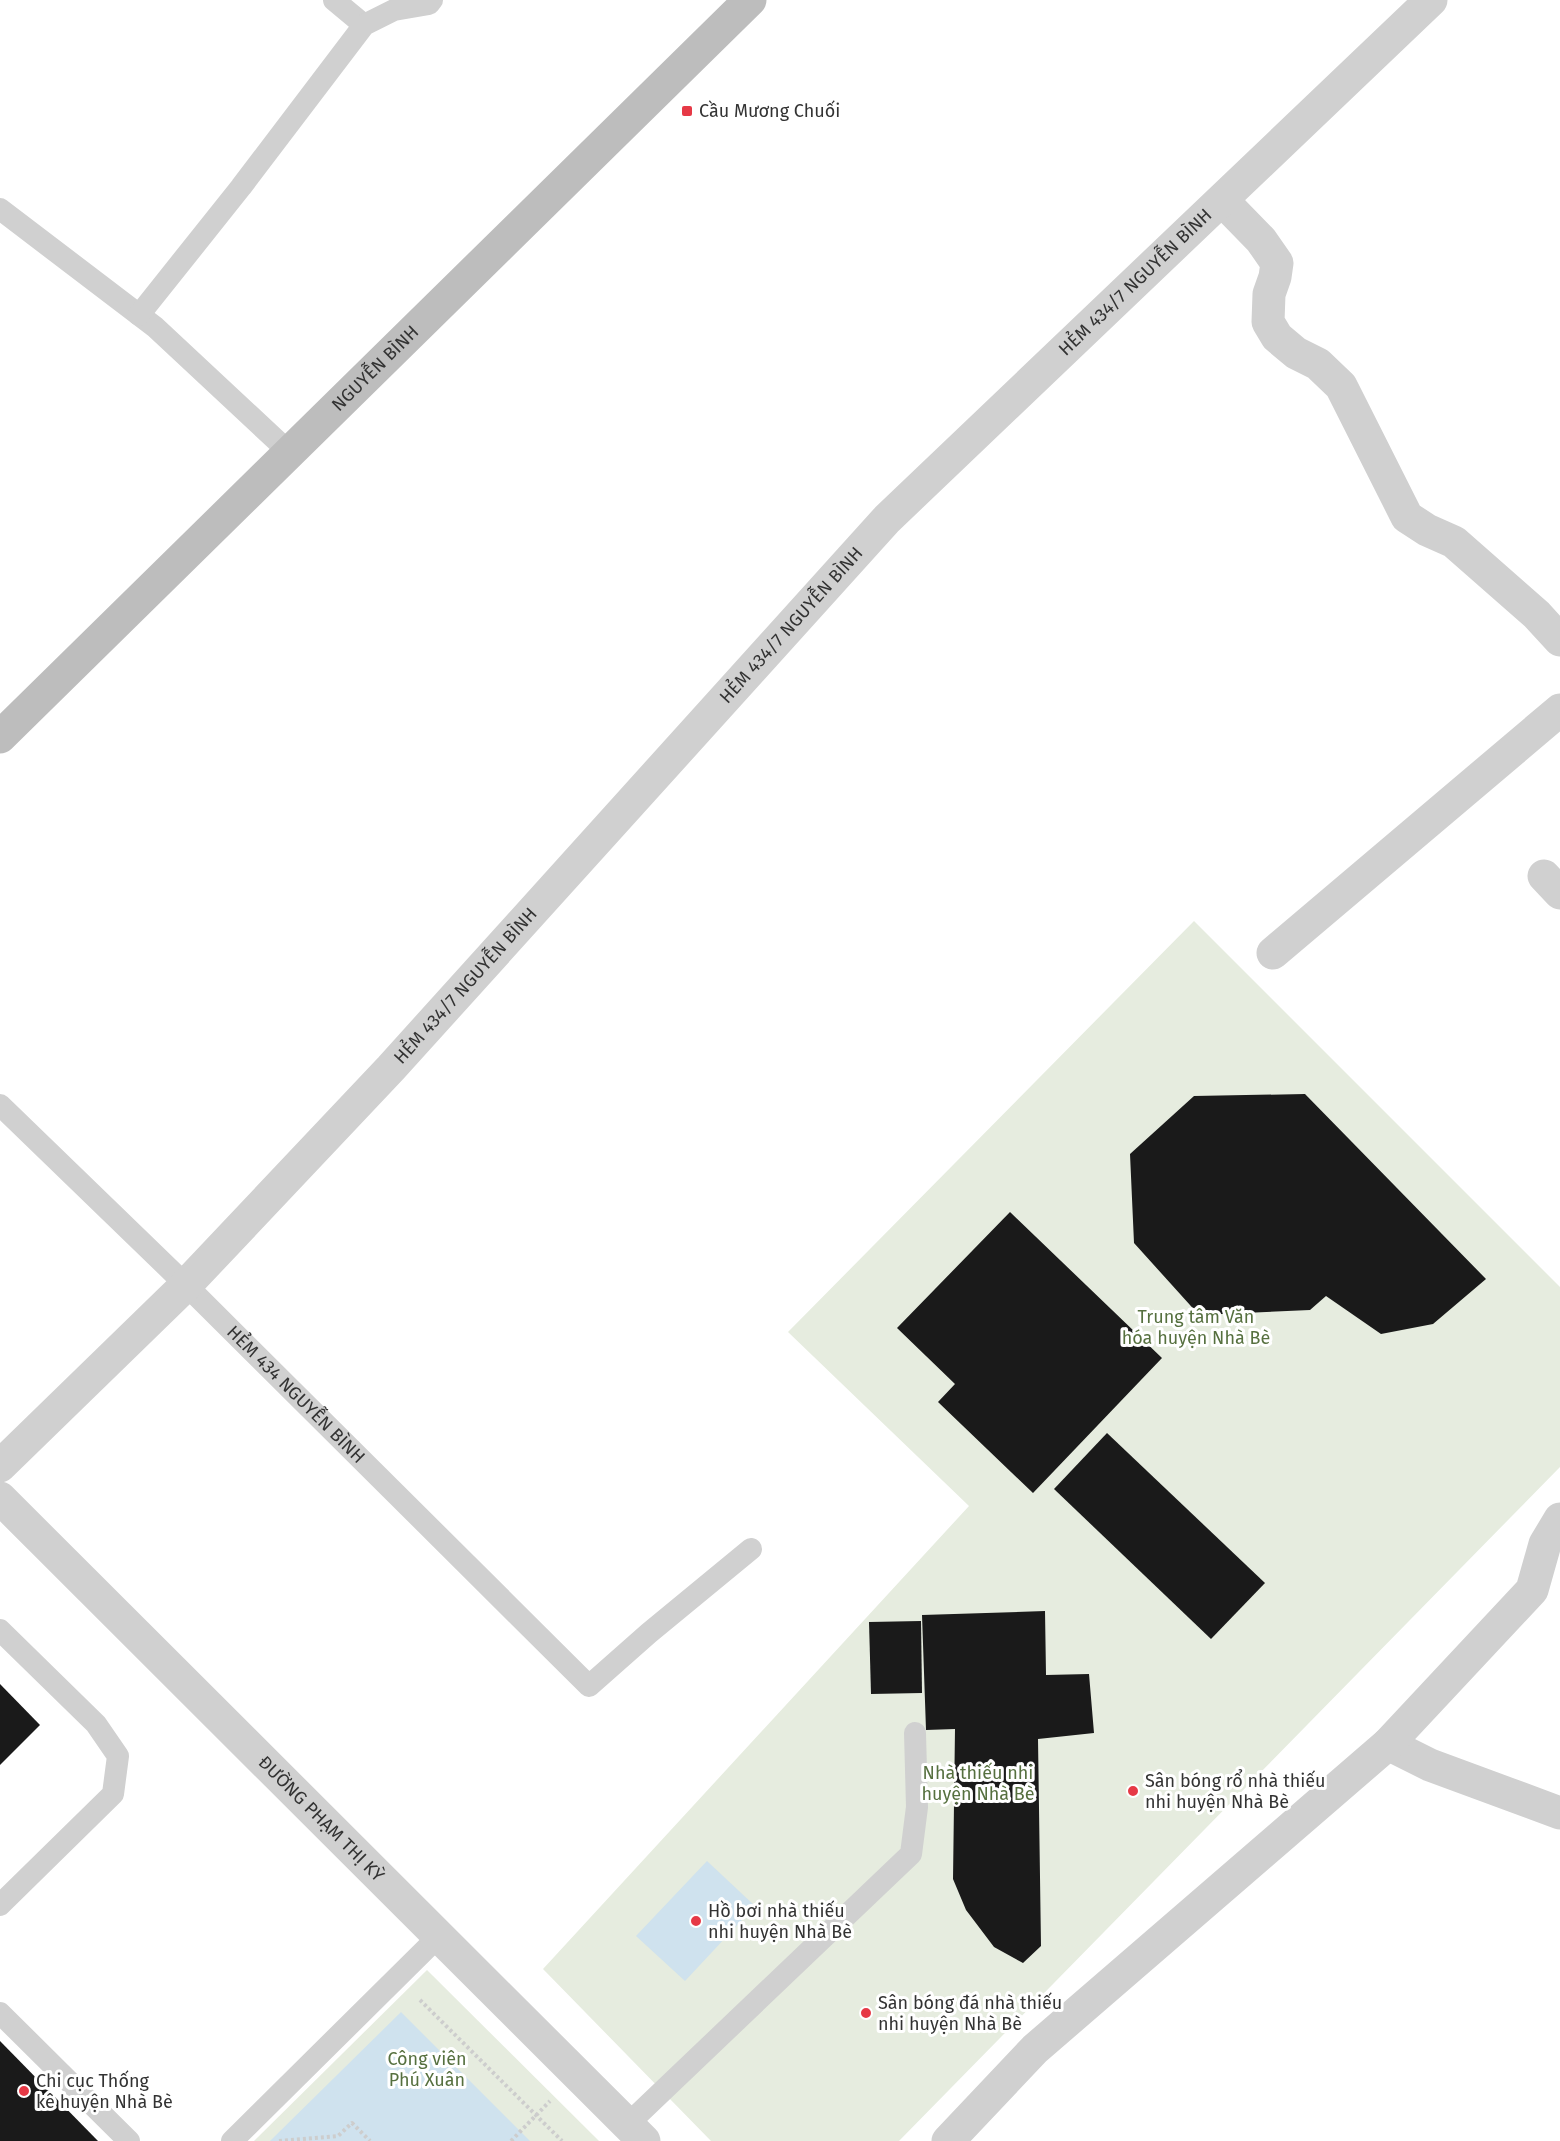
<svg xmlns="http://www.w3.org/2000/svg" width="1560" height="2141" viewBox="0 0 1560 2141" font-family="'Fira Sans',sans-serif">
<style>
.green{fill:#e6ecdf}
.water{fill:#cfe2ee}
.building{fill:#1a1a1a}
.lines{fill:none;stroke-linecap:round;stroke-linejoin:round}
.path{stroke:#cdcdcd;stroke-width:4;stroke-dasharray:3 3;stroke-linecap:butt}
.service{stroke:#d0d0d0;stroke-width:22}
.minor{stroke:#d0d0d0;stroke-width:33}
.secondary{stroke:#bdbdbd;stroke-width:33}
.poi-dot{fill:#e63946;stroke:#fff;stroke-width:2}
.labels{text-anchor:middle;stroke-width:6;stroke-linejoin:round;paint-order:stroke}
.poi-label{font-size:18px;fill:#333;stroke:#fff;text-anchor:start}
.street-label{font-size:18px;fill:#333;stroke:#fff}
.park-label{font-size:18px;fill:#56703f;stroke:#fff}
</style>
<rect width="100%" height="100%" fill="#fff"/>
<!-- green -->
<g class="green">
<path d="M1194,921L1560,1287V1467L899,2141H711L543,1969L969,1506L788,1332Z"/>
<path d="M427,1970L599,2141H254Z"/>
</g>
<!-- water -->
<g class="water">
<path d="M707,1861L755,1906L685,1981L636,1936Z"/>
<path d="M401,2012L530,2141H270Z"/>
</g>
<!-- building -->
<g class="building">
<path d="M1305,1094L1486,1279L1433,1324L1381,1334L1326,1296L1310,1310L1199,1315L1134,1243L1130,1154L1194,1096Z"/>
<path d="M1010,1212L1162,1358L1033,1493L938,1402L955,1384L897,1328Z"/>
<path d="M1107,1433L1265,1583L1211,1639L1054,1489Z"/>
<path d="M1045,1611L1046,1675L1089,1674L1094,1733L1038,1739L1041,1946L1023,1963L994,1947L966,1910L953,1879L955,1729L926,1730L922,1615Z"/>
<path d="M921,1621L922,1693L871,1694L869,1622Z"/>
<path d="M0,1684L40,1725L0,1765Z"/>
<path d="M0,2041L98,2141H0Z"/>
</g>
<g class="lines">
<!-- path -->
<g class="path">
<path d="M420,2000L562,2141"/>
<path d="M279,2141L338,2136L352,2123L370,2141"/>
<path d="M511,2141L550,2101"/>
</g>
<!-- service -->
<g class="service">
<path d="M334,0L364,25"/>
<path d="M0,209L155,327L289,452"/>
<path d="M139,315L241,187L364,25L394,10L429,4L432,0"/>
<path id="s1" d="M0,1105L186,1285L589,1686L649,1633L751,1549"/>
<path d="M0,1630L96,1724L118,1756L113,1794L0,1905"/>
<path d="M0,2013L129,2141"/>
<path d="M628,2124L911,1854L917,1807L915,1733"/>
<path d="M232,2141L439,1936"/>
</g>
<!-- minor -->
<g class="minor">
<path d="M1222,200L1261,240L1277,263L1275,277L1269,294L1268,322L1277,337L1296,353L1318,364L1341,386L1407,517L1427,530L1454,542L1537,615L1560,640"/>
<path d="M1544,876L1560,893"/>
<path d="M1273,953L1560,710"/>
<path id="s2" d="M0,1466L186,1285L391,1068L887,519L1431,0"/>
<path id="s3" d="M0,1498L644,2141"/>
<path d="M1388,1744L1430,1765L1560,1813"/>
<path d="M948,2141L1035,2049L1388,1744L1532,1590L1545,1544L1560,1519"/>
</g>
<!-- secondary -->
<path class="secondary" id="s4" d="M0,737L750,0"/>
</g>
<!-- markers -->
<g class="poi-dot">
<rect x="681" y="105" width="12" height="12" rx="3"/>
<circle cx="1133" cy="1791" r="6"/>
<circle cx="696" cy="1921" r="6"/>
<circle cx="866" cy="2013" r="6"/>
<circle cx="24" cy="2091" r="6"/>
</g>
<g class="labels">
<!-- poi labels -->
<g class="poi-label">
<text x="699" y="117">Cầu Mương Chuối</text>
<text x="1145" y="1787">Sân bóng rổ nhà thiếu<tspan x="1145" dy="21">nhi huyện Nhà Bè</tspan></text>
<text x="708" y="1917">Hồ bơi nhà thiếu<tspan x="708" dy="21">nhi huyện Nhà Bè</tspan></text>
<text x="878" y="2009">Sân bóng đá nhà thiếu<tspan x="878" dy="21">nhi huyện Nhà Bè</tspan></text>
<text x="36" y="2087">Chi cục Thống<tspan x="36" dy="21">kê huyện Nhà Bè</tspan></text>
</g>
<!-- street labels -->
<g class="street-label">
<text dy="6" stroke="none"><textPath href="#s2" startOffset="1641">HẺM 434/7 NGUYỄN BÌNH</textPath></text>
<text dy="6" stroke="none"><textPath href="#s4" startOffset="526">NGUYỄN BÌNH</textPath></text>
<text dy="6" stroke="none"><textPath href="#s2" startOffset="1155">HẺM 434/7 NGUYỄN BÌNH</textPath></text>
<text dy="6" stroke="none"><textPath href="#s2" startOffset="669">HẺM 434/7 NGUYỄN BÌNH</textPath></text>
<text dy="6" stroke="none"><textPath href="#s1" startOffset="414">HẺM 434 NGUYỄN BÌNH</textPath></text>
<text dy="6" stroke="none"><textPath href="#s3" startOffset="454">ĐƯỜNG PHẠM THỊ KỲ</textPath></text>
</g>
<!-- park labels -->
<g class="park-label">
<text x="1196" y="1323">Trung tâm Văn<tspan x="1196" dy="21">hóa huyện Nhà Bè</tspan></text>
<text x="978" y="1779">Nhà thiếu nhi<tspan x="978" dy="21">huyện Nhà Bè</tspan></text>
<text x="427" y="2065">Công viên<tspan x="427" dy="21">Phú Xuân</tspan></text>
</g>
</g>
</svg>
